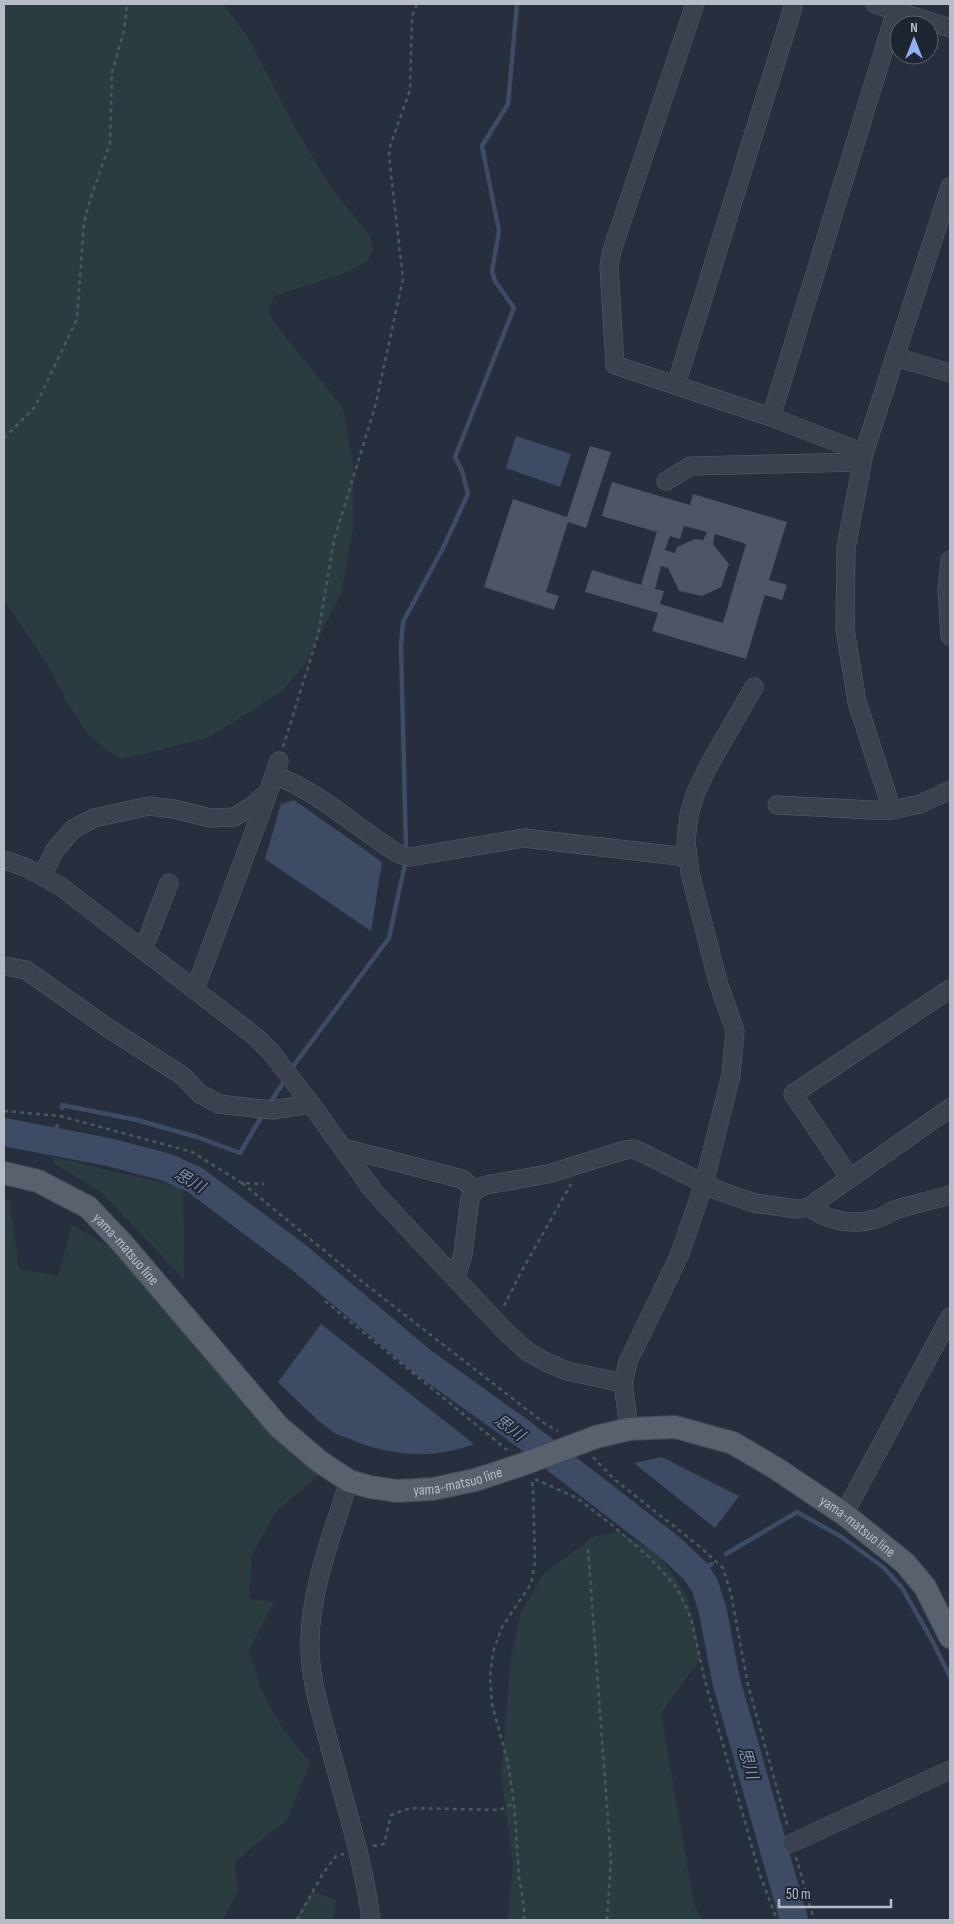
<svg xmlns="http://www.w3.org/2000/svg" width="954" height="1924" viewBox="0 0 954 1924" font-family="'Sofia Sans Condensed','Noto Sans JP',sans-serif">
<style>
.green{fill:#2a3c40}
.water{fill:#3e4b65}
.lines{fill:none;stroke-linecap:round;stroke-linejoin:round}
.stream{stroke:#3e4b65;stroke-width:4.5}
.river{stroke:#3e4b65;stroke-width:28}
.building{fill:#4d5566;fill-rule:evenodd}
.minor-casing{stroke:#585f6c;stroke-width:19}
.major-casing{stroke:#444a57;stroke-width:24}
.path{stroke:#49595e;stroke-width:2.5;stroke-dasharray:4 4;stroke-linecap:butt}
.minor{stroke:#3b414e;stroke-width:18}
.major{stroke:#59606e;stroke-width:22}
.labels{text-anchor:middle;stroke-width:4;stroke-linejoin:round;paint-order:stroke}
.street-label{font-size:15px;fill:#b7bcc9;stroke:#1f2633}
.water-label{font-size:16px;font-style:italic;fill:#8190ae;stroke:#1f2633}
</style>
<rect width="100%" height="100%" fill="#272f3e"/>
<!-- green -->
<g class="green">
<path d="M4,4H223L247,36L296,129L329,185L370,236L373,250L367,261L348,272L274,296L268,312L279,329L343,408L353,465V529L341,593L306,663L283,690L210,737L148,753L120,759L89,736L67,702L48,665L4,600Z"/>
<path d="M53,1157L183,1188L184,1279L101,1192L53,1163Z"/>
<path d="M4,1199L10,1200L19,1269L58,1276L72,1225L116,1251L275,1440L320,1474L277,1511L252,1554L249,1599L274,1602L249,1650L261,1690L281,1726L310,1763L287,1820L254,1845L234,1864L239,1890L223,1920H4Z"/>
<path d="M620,1532L659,1554L688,1598L701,1658L661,1713L694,1905L702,1920H507L513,1865L501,1774L511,1656L521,1613L543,1574L595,1536Z"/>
<path d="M311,1891L336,1900L333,1920H295Z"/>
</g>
<!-- water -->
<g class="water">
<path d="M516,436L571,454L560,487L506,468Z"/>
<path d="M294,800L382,862L371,931L265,859L281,804Z"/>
<path d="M321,1324L474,1444C434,1460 388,1456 350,1439C344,1437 337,1435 332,1431C312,1417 295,1398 278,1382Z"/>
<path d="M662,1457L739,1496L715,1528L634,1463Z"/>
</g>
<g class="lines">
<!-- stream -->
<g class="stream">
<path d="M406,851L401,646L403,622L443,548L468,494L462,471L455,457L514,308L495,281L492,271L499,231L482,146L508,104L517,4"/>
<path d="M291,1069L389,938L406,859"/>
<path d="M269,1105L286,1078"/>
<path d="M62,1108V1105L137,1120L197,1137L240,1153L263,1114"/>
<path d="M54,1142L57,1126"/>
<path d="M726,1554L797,1512L840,1536L883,1567L902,1588L933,1642L950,1677"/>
<path d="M696,1572L712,1564"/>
</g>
<!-- river -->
<path class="river" d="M4,1132L108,1152L166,1167L195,1180L297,1256L423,1362L522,1433L672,1549L696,1572L705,1586L713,1612L726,1680L794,1920"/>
</g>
<!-- building -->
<g class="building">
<path d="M590,446L611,452L586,528L568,522L546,592L559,596L554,610L484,587L513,499L567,517Z"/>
<path d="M612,482L690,505L693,494L787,522L769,580L787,585L782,600L765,595L746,659L652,631L658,613L585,592L592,570L641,585L657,532L602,516ZM684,526L707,532L703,540L695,539L677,547L675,553L665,550L670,536L680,539ZM715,534L746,544L723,623L660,604L664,591L655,589L661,566L668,568L679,591L702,596L721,587L729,564L713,544Z"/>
</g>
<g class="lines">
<defs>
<g id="minor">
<path d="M695,4L612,250L609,266L615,365L771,417L864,453"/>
<path d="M875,4L950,28"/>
<path d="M895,357L950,373"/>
<path d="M676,385L794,4"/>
<path d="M771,417L898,4"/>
<path d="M666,481L691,466L862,462"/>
<path d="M950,560L947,590L950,636"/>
<path d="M274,775C320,792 358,829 399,854L410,857L524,838L687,857"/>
<path d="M777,805L872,810H892L920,804L950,790"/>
<path d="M892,810L857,702L845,629L846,548L864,453L950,187"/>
<path d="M4,860L25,867L60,886L256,1037L271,1052L311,1104L374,1192L506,1332L528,1352L546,1362L567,1371L623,1383"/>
<path d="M42,876L55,850L73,829L94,818L149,806L174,809L210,818L234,817L251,807L268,792"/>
<path d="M143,950L169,883"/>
<path d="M4,966L26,970L108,1028L183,1076L200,1094L219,1104L272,1110L311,1104"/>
<path d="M195,989L258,821L279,761"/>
<path d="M343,1148L462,1179L475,1190"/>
<path d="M850,1178L793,1094L950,989"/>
<path d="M809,1207C829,1221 851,1226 876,1219C883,1217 890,1212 897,1209C915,1204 933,1200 950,1195"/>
<path d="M456,1278L463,1254L470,1199L475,1190L486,1185L548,1174L625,1150L634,1149L645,1154L717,1190L754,1203L797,1209L809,1207L950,1108"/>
<path d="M629,1429L623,1383L628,1362L679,1256L704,1184L731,1075L735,1031L718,982L690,873L686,841L689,815L696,792L709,765L754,687"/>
<path d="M349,1481C333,1532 309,1592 310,1646C310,1678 319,1706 327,1736C342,1794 364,1861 371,1920"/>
<path d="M844,1514L950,1317"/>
<path d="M792,1843L950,1770"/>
</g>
<g id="major">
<path id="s1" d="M4,1173L38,1181L88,1207L123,1244L279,1427L319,1461L349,1481L370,1487L397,1491L433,1489L475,1480L521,1465L596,1437L629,1429L675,1427L733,1443L777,1469L844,1514L905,1563L925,1587L950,1637"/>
</g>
</defs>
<!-- minor casing -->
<use href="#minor" class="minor-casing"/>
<!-- major casing -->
<use href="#major" class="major-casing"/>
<!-- path -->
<g class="path">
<path d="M4,438L35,407L77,319L84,222L90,200L110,143L112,72L124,31L127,4"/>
<path d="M283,747L318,635L334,540L375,407L403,279L390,165L389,149L410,90L412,16L417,4"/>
<path d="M4,1111L60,1116L192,1152L242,1183L264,1184"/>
<path d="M242,1183L360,1280L544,1423L558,1431"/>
<path d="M325,1301L507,1450"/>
<path d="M504,1306L520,1274L571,1184"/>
<path d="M593,1457L614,1479L699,1546L723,1568L731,1594L748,1685L788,1828"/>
<path d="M535,1479L577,1498L612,1525L650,1558L677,1588L691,1618L705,1681L760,1875L777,1920"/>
<path d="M588,1549L611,1861L607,1920"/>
<path d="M373,1846L384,1844L391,1815L410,1808L500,1810L514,1803"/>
<path d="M796,1857L814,1920"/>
<path d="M297,1920L322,1875L336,1856L344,1854"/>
<path d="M524,1920V1907L519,1877L514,1803L508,1763L492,1704L490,1677L493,1652L502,1627L531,1584L535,1562L533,1487L532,1481"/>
</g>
<!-- minor -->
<use href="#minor" class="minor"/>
<!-- major -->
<use href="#major" class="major"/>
</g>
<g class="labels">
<!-- street labels -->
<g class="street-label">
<text dy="5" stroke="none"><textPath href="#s1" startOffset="148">yama-matsuo line</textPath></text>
<text dy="5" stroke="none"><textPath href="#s1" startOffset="582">yama-matsuo line</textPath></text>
<text dy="5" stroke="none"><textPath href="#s1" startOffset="1018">yama-matsuo line</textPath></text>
</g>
<!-- water labels -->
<g class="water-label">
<text transform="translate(190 1180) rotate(30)" y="6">思川</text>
<text transform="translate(510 1427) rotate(37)" y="6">思川</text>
<text transform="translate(749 1763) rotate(74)" y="6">思川</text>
</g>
</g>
<!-- border -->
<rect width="954" height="1924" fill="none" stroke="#b7bcc9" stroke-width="10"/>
<!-- north arrow -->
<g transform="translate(914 40)"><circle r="24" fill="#1f2633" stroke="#5c626f"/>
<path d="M0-4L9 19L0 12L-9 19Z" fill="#94b0f1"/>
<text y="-8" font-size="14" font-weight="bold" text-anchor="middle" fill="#b7bcc9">N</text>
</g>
<!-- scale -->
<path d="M779 1899v8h112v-8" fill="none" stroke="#b7bcc9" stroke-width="2.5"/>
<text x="786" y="1899" font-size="15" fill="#b7bcc9" stroke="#1f2633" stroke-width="4" paint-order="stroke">50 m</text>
</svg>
